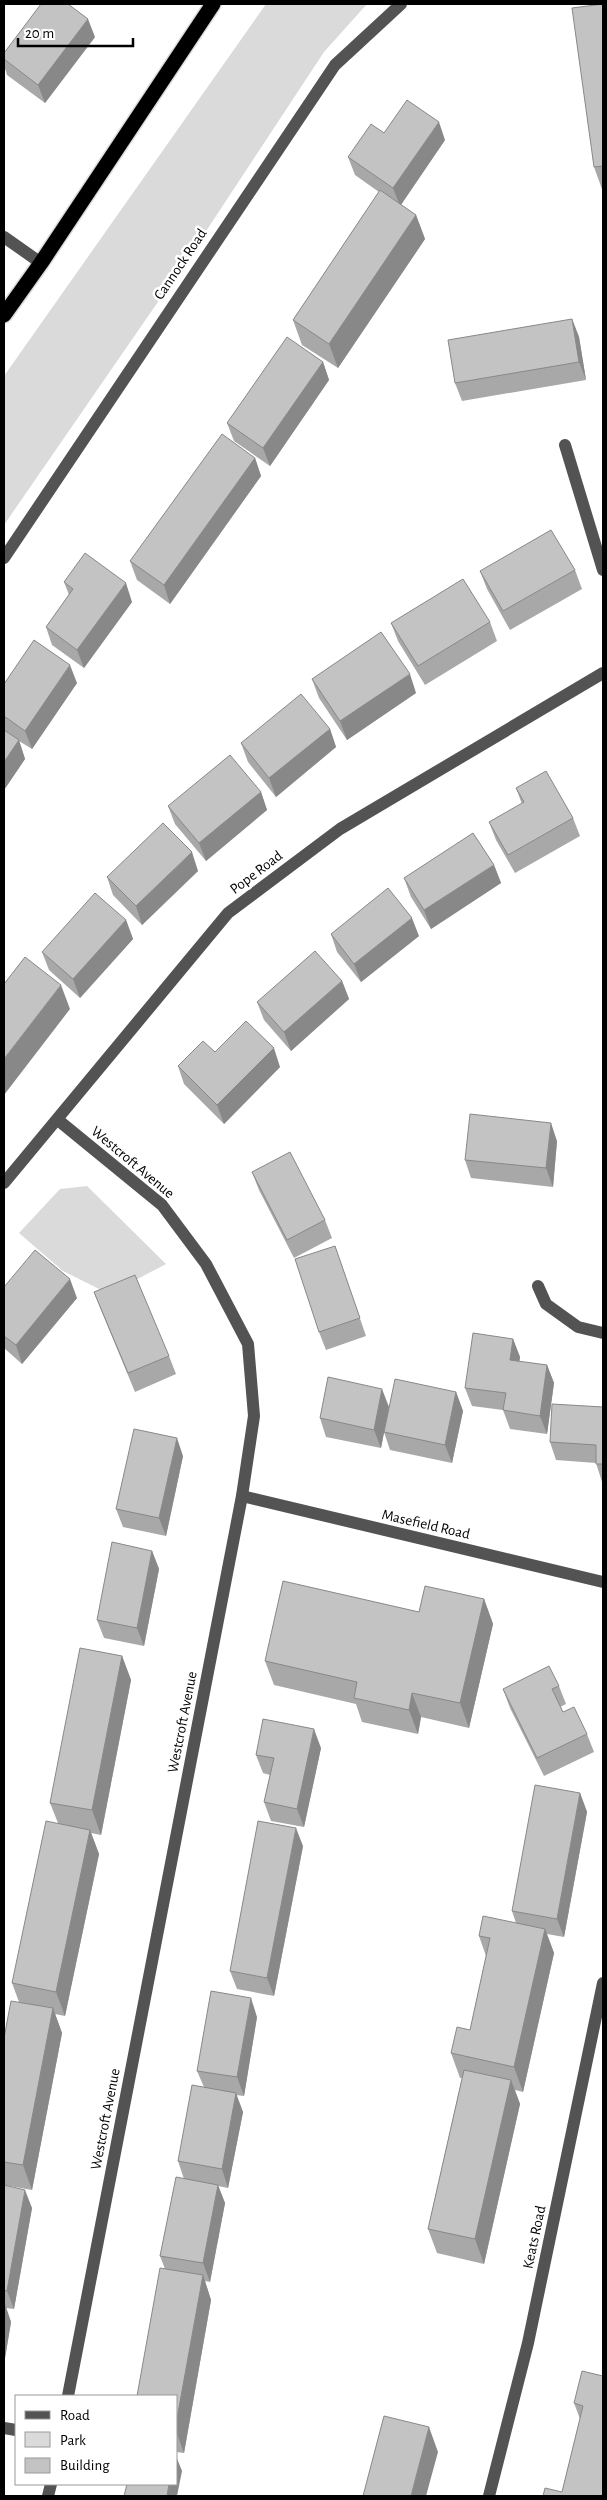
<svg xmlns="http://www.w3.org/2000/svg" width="607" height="2500" viewBox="0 0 607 2500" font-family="'Alegreya Sans',sans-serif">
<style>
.green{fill:#dadada}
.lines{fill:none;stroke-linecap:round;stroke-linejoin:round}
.highway-casing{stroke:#dbdbdb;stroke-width:18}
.minor{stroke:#535353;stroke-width:12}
.highway{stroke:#000;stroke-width:15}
.wall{fill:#a8a8a8}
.shaded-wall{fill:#888}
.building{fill:#c3c3c3;stroke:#888}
.labels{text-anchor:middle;stroke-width:5;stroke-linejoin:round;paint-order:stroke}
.street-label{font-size:15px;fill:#000;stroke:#fff}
</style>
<rect width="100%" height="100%" fill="#fff"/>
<!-- green -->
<g class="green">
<path d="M266,4H367L324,52L191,254L4,525V376Z"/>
<path d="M87,1186L166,1264L109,1294L63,1271L19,1233L60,1189Z"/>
</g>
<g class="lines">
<defs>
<path id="highway" d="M4,315L41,263L213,4"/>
</defs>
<!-- highway casing -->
<use href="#highway" class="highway-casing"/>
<!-- minor -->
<g class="minor">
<path d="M4,237L41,263"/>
<path d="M565,445L603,570"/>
<path d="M4,558L335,65L401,4"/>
<path d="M58,1120L162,1205L206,1264L248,1344L254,1416L242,1496L68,2396"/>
<path d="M4,1183L228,913L340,829L603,673"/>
<path d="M538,1286L546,1304L578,1327L603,1333"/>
<path d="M242,1496L603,1582"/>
<path d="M4,2428L16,2430"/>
<path d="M48,2496L51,2484"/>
<path d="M489,2496L528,2343L603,1983"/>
</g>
<!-- highway -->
<use href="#highway" class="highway"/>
</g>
<!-- wall -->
<g class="wall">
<path d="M603,4V192L594,167Z"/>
<path d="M95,37L45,103L7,75L4,65V53Z"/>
<path d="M384,133L445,140L401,205L416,215L425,239L338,368L302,345L293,320L379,192L355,175L348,157Z"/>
<path d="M572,319L579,337L586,380L462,401L455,383Z"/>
<path d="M323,362L329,380L270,466L234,441L227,423Z"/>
<path d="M255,458L261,476L170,604L137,580L130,561Z"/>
<path d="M575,570L582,589L510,630L487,589L480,571Z"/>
<path d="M64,582L132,602L84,668L52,645L46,627L69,595Z"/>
<path d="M490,622L497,641L425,685L398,641L391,623Z"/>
<path d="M312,679L416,693L347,740L319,698Z"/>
<path d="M77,683L32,749L19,741L25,759L4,790V684Z"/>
<path d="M330,729L336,747L276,797L248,762L241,743Z"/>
<path d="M516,788L573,818L580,836L515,873L496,840L489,822L522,804Z"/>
<path d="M261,792L267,810L206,861L175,824L168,806Z"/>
<path d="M494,865L501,883L431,929L411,897L404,878Z"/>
<path d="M198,871L142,925L113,895L107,877Z"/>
<path d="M126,920L133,939L80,998L49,970L42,952Z"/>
<path d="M331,934L419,936L361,982L337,952Z"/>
<path d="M342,981L349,999L291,1051L264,1020L257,1002Z"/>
<path d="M215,1052L280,1067L224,1124L184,1084L178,1066Z"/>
<path d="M557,1141L553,1187L471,1178L465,1160Z"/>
<path d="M252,1172L325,1220L332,1238L294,1258L259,1190Z"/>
<path d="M335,1246L366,1336L326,1350L319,1332Z"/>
<path d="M4,1287L77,1298L22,1364L4,1348Z"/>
<path d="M94,1292L169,1356L176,1374L135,1392L101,1310Z"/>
<path d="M513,1339L520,1357L519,1362L547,1365L554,1383L547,1434L510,1429L503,1410L472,1406L465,1388Z"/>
<path d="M456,1392L463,1411L452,1463L390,1450L384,1432L381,1448L326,1437L320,1418L389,1407L384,1431Z"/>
<path d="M603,1407V1482H602L596,1463L556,1460L550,1442Z"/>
<path d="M183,1456L166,1536L123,1527L116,1509Z"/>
<path d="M152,1551L159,1569L144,1646L104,1638L97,1620Z"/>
<path d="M484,1599L493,1624L469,1728L421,1717L418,1734L362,1722L356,1704L274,1685L265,1661L419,1612Z"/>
<path d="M122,1656L131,1680L101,1835L91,1833L99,1854L65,2016L55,2014L62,2033L32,2190L4,2185V2038L19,2002L12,1983L58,1823L50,1803Z"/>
<path d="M559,1686L566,1704L560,1707L563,1712L587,1734L594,1752L544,1776L510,1708L503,1689Z"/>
<path d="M321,1748L304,1827L271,1821L264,1802L270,1775L263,1773L256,1755Z"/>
<path d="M580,1793L587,1812L564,1937L547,1934L554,1953L523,2092L515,2090L520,2104L484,2264L437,2253L428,2229L462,2078H460L451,2053L470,2030L486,1956L479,1936L516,1923L512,1911Z"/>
<path d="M303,1846L274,1996L237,1989L230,1971Z"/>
<path d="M257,2017L244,2096L236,2095L243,2112L228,2188L218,2186L225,2203L210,2282L205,2281L211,2300L184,2453L176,2452V2396L165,2269L160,2256L184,2179L178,2161L204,2087L197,2071Z"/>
<path d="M4,2185L32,2208L14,2309L6,2308L11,2322L4,2364Z"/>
<path d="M603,2376L562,2492L580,2419L574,2403Z"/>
</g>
<!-- shaded-wall -->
<g class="shaded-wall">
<path d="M88,19L95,37L45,103L38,85Z"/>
<path d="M439,122L445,140L400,206L393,188Z"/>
<path d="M416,215L425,239L338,368L329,344Z"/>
<path d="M572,319L579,337L586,380L579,362Z"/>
<path d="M323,362L329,380L270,466L263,448Z"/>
<path d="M255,458L261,476L170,604L164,585Z"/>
<path d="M126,583L132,602L84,668L77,650Z"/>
<path d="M70,665L77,683L32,749L25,731Z"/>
<path d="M410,674L416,693L347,740L340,721Z"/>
<path d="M330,729L336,747L276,797L269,778Z"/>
<path d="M19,740L25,759L4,790V762Z"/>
<path d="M261,792L267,810L206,861L199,843Z"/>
<path d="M192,852L198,871L142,925L136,906Z"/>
<path d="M494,865L501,883L431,929L424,910Z"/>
<path d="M412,918L419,936L361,982L354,964Z"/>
<path d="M126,920L133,939L80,998L73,979Z"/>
<path d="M342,981L349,999L291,1051L284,1032Z"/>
<path d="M61,985L70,1009L4,1095V1059Z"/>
<path d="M274,1048L280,1067L224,1124L217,1105Z"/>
<path d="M551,1123L557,1141L553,1187L546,1168Z"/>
<path d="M70,1279L77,1298L22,1364L16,1345Z"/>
<path d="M513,1339L520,1357L517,1379L510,1360Z"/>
<path d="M547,1365L554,1383L547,1434L540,1416Z"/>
<path d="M382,1389L389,1407L381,1448L374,1430Z"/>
<path d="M456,1392L463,1411L452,1463L445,1445Z"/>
<path d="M177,1438L183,1456L166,1536L159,1518Z"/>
<path d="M152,1551L159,1569L144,1646L137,1628Z"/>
<path d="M484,1599L493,1624L469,1728L460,1703Z"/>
<path d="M122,1656L131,1680L101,1835L92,1810Z"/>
<path d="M412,1693L421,1717L418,1734L409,1710Z"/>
<path d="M314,1729L321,1748L304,1827L297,1809Z"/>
<path d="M580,1793L587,1812L564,1937L557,1919Z"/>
<path d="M296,1828L303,1846L274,1996L267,1978Z"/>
<path d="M90,1830L99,1854L65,2016L56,1992Z"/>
<path d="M545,1929L554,1953L523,2092L514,2067Z"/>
<path d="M251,1998L257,2017L244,2096L237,2077Z"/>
<path d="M53,2008L62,2033L32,2190L23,2165Z"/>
<path d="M511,2080L520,2104L484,2264L475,2239Z"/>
<path d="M236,2093L243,2112L228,2188L222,2169Z"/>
<path d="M218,2185L225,2203L210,2282L203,2263Z"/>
<path d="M25,2190L32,2208L14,2309L7,2291Z"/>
<path d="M203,2275L211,2300L184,2453L176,2431V2424Z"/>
<path d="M5,2304L11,2322L4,2364V2309Z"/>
<path d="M429,2427L438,2452L426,2496H411Z"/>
<path d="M176,2456L182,2471L177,2496H167L169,2484H176Z"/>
</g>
<!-- building -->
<g class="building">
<path d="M41,4H68L88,19L38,85L4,59V53Z"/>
<path d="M603,4V166L594,167L572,8Z"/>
<path d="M407,100L439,122L393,188L348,157L371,124L384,133Z"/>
<path d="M380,190L416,215L329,344L293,320Z"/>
<path d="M572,319L579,362L455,383L448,340Z"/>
<path d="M287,337L323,362L263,448L227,423Z"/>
<path d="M222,434L255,458L164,585L130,561Z"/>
<path d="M551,530L575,570L503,611L480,571Z"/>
<path d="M85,553L126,583L77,650L46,627L73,589L64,582Z"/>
<path d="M463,579L490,622L418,666L391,623Z"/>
<path d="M381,632L410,674L340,721L312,679Z"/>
<path d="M34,640L70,665L25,731L4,716V684Z"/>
<path d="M301,694L330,729L269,778L241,743Z"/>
<path d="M4,730L19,740L4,762Z"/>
<path d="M230,755L261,792L199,843L168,806Z"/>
<path d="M546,771L573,818L508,855L489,822L524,802L516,788Z"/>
<path d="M163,823L192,852L136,906L107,877Z"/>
<path d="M473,833L494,865L424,910L404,878Z"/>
<path d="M388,888L412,918L354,964L331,934Z"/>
<path d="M95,893L126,920L73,979L42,952Z"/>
<path d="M315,951L342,981L284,1032L257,1002Z"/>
<path d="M25,957L61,985L4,1059V984Z"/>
<path d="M246,1021L274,1048L217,1105L178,1066L203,1041L215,1052Z"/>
<path d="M470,1114L551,1123L546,1168L465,1160Z"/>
<path d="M290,1152L325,1220L287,1240L252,1172Z"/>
<path d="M335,1246L360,1318L319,1332L295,1259Z"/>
<path d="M35,1250L70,1279L16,1345L4,1336V1287Z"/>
<path d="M135,1275L169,1356L128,1373L94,1292Z"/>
<path d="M473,1333L513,1339L510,1360L547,1365L540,1416L503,1410L506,1393L465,1388Z"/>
<path d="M328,1377L382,1389L374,1430L320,1418Z"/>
<path d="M395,1379L456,1392L445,1445L384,1432Z"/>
<path d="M552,1404L603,1407V1464H596V1445L550,1442Z"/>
<path d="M134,1429L177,1438L159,1518L116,1509Z"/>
<path d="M112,1542L152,1551L137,1628L97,1620Z"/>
<path d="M283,1581L419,1612L425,1586L484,1599L460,1703L412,1693L409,1710L354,1698L357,1682L265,1661Z"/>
<path d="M80,1648L122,1656L92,1810L50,1803Z"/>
<path d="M549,1666L559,1686L552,1689L563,1712L574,1707L587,1734L537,1758L503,1689Z"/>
<path d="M263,1719L314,1729L297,1809L264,1802L274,1758L256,1755Z"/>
<path d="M535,1785L580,1793L557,1919L512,1911Z"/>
<path d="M46,1821L90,1830L56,1992L12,1983Z"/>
<path d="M258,1821L296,1828L267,1978L230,1971Z"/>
<path d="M483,1916L545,1929L514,2067L451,2053L457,2027L470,2030L490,1938L479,1936Z"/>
<path d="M211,1991L251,1998L237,2077L197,2071Z"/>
<path d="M11,2001L53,2008L23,2165L4,2162V2038Z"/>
<path d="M464,2070L511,2080L475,2239L428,2229Z"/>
<path d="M192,2085L236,2093L222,2169L178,2161Z"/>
<path d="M176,2177L218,2185L203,2263L160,2256Z"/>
<path d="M4,2185L25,2190L7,2291L4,2290Z"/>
<path d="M160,2268L203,2275L176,2424V2396H137Z"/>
<path d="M582,2371L603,2376V2496H543L545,2488L562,2492L583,2406L574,2403Z"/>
<path d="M384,2416L429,2427L411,2496H363Z"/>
<path d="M127,2484H169L167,2496H124Z"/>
</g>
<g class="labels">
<!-- street labels -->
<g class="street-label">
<text transform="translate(180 264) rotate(-56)" y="5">Cannock Road</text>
<text transform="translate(256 872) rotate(-37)" y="5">Pope Road</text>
<text transform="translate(133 1162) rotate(40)" y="5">Westcroft Avenue</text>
<text transform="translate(426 1524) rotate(13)" y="5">Masefield Road</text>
<text transform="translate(182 1722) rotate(-79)" y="5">Westcroft Avenue</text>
<text transform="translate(105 2119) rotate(-79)" y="5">Westcroft Avenue</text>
<text transform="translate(534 2237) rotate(-78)" y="5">Keats Road</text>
</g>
</g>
<!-- border -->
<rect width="607" height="2500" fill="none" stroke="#000000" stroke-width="10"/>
<!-- legend -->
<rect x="15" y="2395" width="162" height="90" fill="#ffffff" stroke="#999999"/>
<rect x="25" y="2411" width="25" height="8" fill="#535353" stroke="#999999"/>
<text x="60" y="2420" font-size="15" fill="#000000">Road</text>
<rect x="25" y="2432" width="25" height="15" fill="#dadada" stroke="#999999"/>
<text x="60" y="2445" font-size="15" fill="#000000">Park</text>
<rect x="25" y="2458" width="25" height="15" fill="#c3c3c3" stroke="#999999"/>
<text x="60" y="2470" font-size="15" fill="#000000">Building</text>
<!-- scale -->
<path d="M18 38v8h115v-8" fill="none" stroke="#000000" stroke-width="2.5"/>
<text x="25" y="38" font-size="15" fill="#000000" stroke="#ffffff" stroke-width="4" paint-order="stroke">20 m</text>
</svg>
